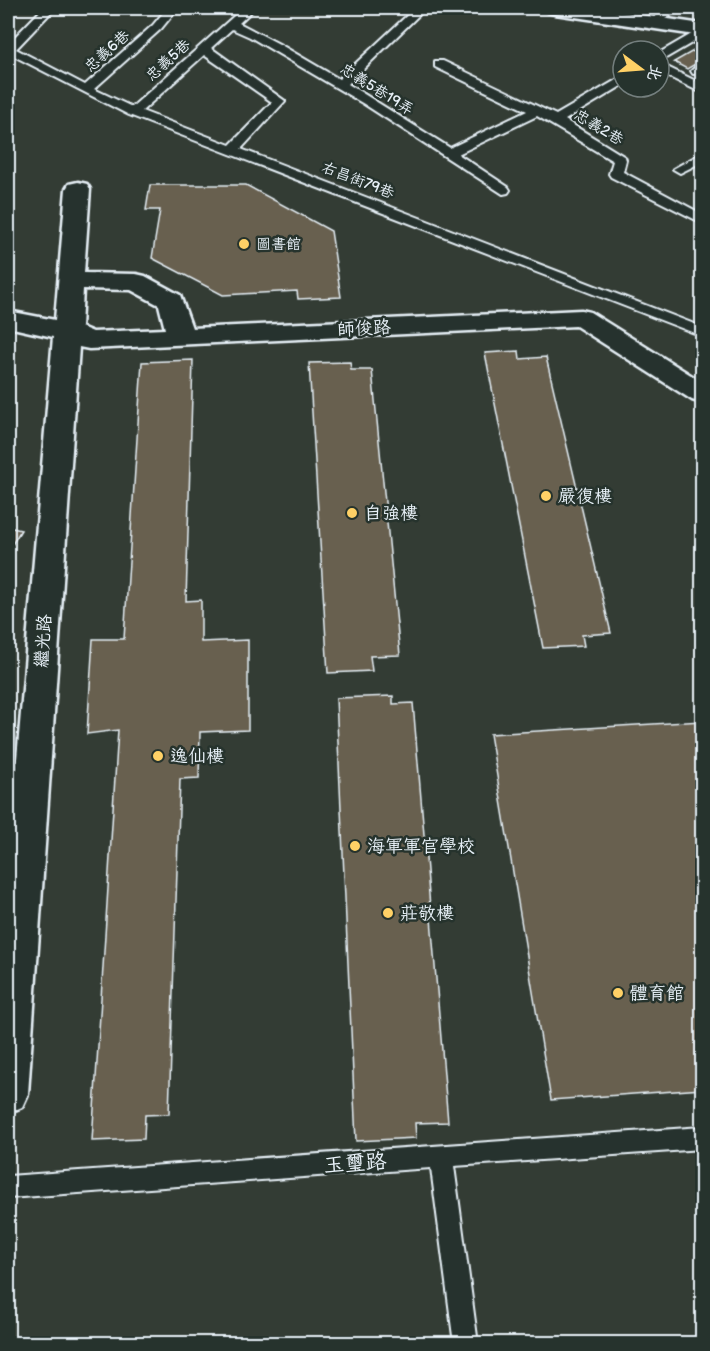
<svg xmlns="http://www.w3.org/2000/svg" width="710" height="1351" viewBox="0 0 710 1351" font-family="'Balsamiq Sans','LXGW WenKai TC',sans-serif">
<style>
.building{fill:#676050;stroke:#e8f1f8;stroke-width:1.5}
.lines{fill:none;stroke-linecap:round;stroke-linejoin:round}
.service-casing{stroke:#e8f1f8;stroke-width:4}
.minor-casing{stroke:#e8f1f8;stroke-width:5}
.service{fill:#26332d;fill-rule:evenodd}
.minor{fill:#26332d;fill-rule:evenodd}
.poi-dot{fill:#ffd166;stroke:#26332d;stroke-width:2}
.labels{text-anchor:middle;stroke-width:5;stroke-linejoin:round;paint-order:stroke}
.far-street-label{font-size:15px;fill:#e8f1f8;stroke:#26332d}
.far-poi-label{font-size:15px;fill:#e8f1f8;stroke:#26332d;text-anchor:start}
.street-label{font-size:18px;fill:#e8f1f8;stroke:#26332d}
.poi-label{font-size:18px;fill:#e8f1f8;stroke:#26332d;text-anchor:start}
.near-street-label{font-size:21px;fill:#e8f1f8;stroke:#26332d}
</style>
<rect width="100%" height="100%" fill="#333c34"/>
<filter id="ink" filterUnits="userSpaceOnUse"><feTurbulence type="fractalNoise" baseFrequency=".0167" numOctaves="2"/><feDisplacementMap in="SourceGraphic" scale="12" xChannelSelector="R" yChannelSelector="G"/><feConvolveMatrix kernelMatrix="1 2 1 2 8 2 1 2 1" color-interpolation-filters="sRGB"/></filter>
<g filter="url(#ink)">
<!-- building -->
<g class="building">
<path d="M702,46V60L687,69L674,62Z"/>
<path d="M150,185H246L331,231L341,297L298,299L297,291L223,295L152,258L160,210H146Z"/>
<path d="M519,351L520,359L546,357L611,633L582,635L584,646L543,648L485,353Z"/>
<path d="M193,360L186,601L201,600V642L248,640V730L200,732L199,778L180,779L169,1114L145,1115L144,1139L92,1141L118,730L87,734L93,639H124L142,362Z"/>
<path d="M350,362L351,370H372L400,655L370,656L372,671L328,673L309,363Z"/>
<path d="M8,527L21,530L8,551Z"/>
<path d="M393,696V704L413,703L448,1122L415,1123L416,1138L356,1141L336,698Z"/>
<path d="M702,721V871H696L702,897V1089L551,1100L490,734Z"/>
</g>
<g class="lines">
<defs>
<g id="service">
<path d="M43,8H55L16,49L85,85L153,25L167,8H178L161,29L94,89L132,107L243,8H255L239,23L281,45L339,79L415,8H426L348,84L450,148L527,111L435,67V61H443L556,115L623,76V85L565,120L625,157L626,160L623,172L702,214V223L611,177L609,174L613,161L537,116L458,154L508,187L510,190L508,193L503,194L364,104L250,37L232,29L211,48L285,101L241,149L702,327V336L129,115L8,53V44ZM204,55L272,102L230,145L142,111Z"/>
<path d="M667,8H680L658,24H650V20Z"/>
<path d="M702,28V37L659,62V53Z"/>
<path d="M659,63L702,84V93L659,72Z"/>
<path d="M698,65H702V73L693,74L691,71Z"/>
<path d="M702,153V162L680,173L673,169Z"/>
<path d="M702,1127V1149L454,1166L478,1344H454L431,1168L8,1198V1176Z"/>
</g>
<g id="minor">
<path d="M544,8H594L702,24V36L555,14L548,12Z"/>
<path d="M78,182L87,184L90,189L84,273L136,274L145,276L180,295L192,328L581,310L590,312L702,382V403L692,400L576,326L89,349L79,347L28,1094L22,1107L8,1113V865L53,337L8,327V311L55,320L66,189L69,184ZM83,289L131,290L159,305L165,329L93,332L81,327Z"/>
</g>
</defs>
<!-- service casing -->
<use href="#service" class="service-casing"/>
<!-- minor casing -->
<use href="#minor" class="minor-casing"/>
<!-- service -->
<use href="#service" class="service"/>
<!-- minor -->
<use href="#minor" class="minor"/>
</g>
</g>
<!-- markers -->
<g class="poi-dot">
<circle cx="244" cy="244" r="6"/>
<circle cx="546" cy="496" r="6"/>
<circle cx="352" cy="513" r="6"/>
<circle cx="158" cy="756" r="6"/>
<circle cx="355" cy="846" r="6"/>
<circle cx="388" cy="913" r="6"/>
<circle cx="618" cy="993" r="6"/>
</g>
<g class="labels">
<!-- far-street labels -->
<g class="far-street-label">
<text transform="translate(107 51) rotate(-42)" y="5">忠義6巷</text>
<text transform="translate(168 60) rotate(-42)" y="5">忠義5巷</text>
<text transform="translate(377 89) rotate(32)" y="5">忠義5巷19弄</text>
<text transform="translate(599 127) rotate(31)" y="5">忠義2巷</text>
<text transform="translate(358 180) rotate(21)" y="5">右昌街79巷</text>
</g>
<!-- far-poi labels -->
<g class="far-poi-label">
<text x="256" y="249">圖書館</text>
</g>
<!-- street labels -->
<g class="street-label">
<text transform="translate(364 328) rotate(-3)" y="6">師俊路</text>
<text transform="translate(43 641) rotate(-86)" y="6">繼光路</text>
</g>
<!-- poi labels -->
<g class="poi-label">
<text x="558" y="502">嚴復樓</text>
<text x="364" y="519">自強樓</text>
<text x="170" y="762">逸仙樓</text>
<text x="367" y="852">海軍軍官學校</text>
<text x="400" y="919">莊敬樓</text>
<text x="630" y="999">體育館</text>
</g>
<!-- near-street labels -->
<g class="near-street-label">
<text transform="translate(355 1163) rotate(-4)" y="7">玉璽路</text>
</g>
</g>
<!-- margin -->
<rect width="710" height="1351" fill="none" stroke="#26332d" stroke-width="30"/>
<rect x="15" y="15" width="680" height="1321" fill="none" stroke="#e8f1f8" stroke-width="2" filter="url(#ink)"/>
<!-- north arrow -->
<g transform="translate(641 69) rotate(106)"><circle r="28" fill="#26332d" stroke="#747f7e" stroke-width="1.5"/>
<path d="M0-4.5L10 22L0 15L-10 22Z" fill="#ffd166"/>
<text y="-9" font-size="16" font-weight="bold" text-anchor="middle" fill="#e8f1f8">北</text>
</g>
</svg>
